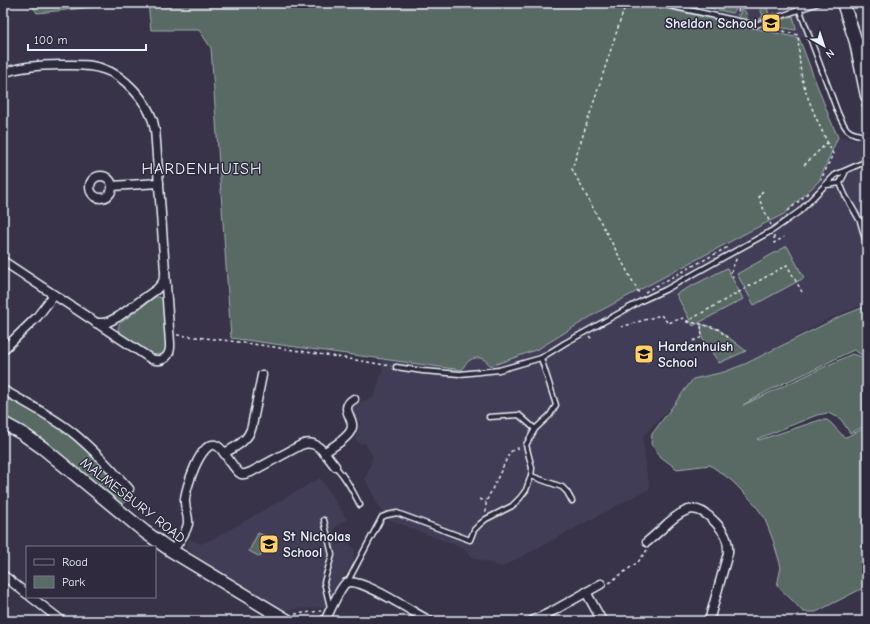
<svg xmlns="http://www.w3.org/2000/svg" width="870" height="624" viewBox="0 0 870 624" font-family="'Comic Neue',sans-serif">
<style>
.built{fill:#433e56}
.green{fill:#586b64;stroke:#a0aeae}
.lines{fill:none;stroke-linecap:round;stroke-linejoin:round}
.service-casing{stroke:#e8f1f8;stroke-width:7}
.minor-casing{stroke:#e8f1f8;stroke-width:11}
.secondary-casing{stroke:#e8f1f8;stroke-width:15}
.path{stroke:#e8f1f8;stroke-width:1.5;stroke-dasharray:3 3;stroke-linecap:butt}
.service{stroke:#2f2a3d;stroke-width:4}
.minor{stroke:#2f2a3d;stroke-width:8}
.secondary{stroke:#2f2a3d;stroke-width:12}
.labels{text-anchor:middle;stroke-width:3;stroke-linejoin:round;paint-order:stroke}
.poi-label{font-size:14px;font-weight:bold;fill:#e8f1f8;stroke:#2f2a3d;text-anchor:start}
.street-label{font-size:14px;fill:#e8f1f8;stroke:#2f2a3d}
.quarter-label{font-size:16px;letter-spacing:1px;fill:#e8f1f8;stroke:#2f2a3d}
</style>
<rect width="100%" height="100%" fill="#383348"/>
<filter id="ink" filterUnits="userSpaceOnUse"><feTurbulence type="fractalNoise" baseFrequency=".025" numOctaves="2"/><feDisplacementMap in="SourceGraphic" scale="8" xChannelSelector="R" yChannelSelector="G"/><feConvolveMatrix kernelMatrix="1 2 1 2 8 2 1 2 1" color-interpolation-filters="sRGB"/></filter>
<g filter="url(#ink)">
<!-- built -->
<g class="built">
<path d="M640,3H826L806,12L814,33L799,38Z"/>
<path d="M838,137L848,139L866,141L867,303L826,320L772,350L745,364L724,372L693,379L679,399L643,436L646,470L650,488L502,567L472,557L465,549L385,518L365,479L373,457L365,443L360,444L355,439L359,428L360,422L355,419L352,415L353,409L355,405L361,402L374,397L382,373L383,359L462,370L464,365L470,360L478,358L484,359L538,349L600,311L784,213L819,181Z"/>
<path d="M320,478L347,519L339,524L334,529L337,545L348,542L355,550L353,561L326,607L283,610L202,561L191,552L187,547V543L190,540L195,541L200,544L215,538Z"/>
</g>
<!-- green -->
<g class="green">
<path d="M30,3H132L37,13Z"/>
<path d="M148,3H640L799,38L830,119L838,137L819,181L784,214L750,231L600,311L538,349L491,366C488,364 486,360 483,359C474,355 465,362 462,370L231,338L211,48L199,30H151Z"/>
<path d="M697,3H734L736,9L735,11L732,13L696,5Z"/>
<path d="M758,3H766L769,15L775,13V14L770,17L758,20L763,16Z"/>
<path d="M741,9C746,10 746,13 747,18L745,20L738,19Z"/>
<path d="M793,16L796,28V30L778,27L779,21Z"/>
<path d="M787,246L804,278L754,305L737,274Z"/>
<path d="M727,268L743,299L693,326L676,294Z"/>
<path d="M155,297H160L163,300L167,350L166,352L160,357L155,356L120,333C116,328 119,324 123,321Z"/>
<path d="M867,306V354H860L854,350C841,355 830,362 818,368C793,379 767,390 743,405L852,354L866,358L867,357V425L850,433L840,418L828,413L817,415L757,439L759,440L820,420H827L831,423L844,437H846L867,427V586L816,612H803L792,600L777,586L781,567L773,540L764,517L753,502L731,480L710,465L677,469L661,457L651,444L652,434L693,379L724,372L745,364L839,317Z"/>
<path d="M701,324L718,329L746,351L719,363L702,337Z"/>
<path d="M3,394L31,409L71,434L112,475L107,480L116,489L121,484L130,495L121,507C84,475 48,438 3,416Z"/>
<path d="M258,533L270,538L260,557L249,551Z"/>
</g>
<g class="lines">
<defs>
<g id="service">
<path d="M658,3L756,25L818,3"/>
<path d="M797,3L838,113C846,131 848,134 867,136"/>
<path d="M840,183L846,171"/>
<path d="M827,185L840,183L845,195L860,221L865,239L867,251"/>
<path d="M396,367L423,371L460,374L499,370L541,358L565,343L585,332L643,300L665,290L773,230L800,211L835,175L867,161"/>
<path d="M489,417L519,415L535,429"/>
<path d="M335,466C347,479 352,490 360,505"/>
<path d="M531,476L562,487L567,492L572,501"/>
<path d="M324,520L332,555L324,582L330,607"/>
<path d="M347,583L382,517L387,515L397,513L470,540L474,530L480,524L486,519L512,506L520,498L526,490L531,476L532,468L526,445L535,429L550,415L556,405L541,358"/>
</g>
<g id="minor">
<path d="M3,73C21,66 42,65 61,65C75,65 90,64 103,69C124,75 146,100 153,121C155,128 156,135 156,142L170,343C171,356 164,363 151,359L3,261"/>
<circle cx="101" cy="187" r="11"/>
<path d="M112,186L159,183"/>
<path d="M96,323H103L108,322L118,317L157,289L163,282L164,277"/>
<path d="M3,350L37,317L54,295"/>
<path d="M3,390C27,403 51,416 72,432C93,449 111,469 129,489"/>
<path d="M224,453C228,458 236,472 241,474C244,475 248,473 251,472L301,445C317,438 326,455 335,466"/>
<path d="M324,453C332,447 347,439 351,430C357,419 337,409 354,399"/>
<path d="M647,542C654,536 661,530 668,523C686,507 697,503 715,522C724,531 729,540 728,553L709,621"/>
<path d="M172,551C178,543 186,534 188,524C189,515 184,508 185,499C186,488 200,442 215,445C219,446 222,450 224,453C236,447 249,440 252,426L262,375"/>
<path d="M3,575L27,594"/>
<path d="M586,592L602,621"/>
<path d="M31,597L62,621"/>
<path d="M325,621C329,613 340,587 346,583C360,576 415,614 430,621"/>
<path d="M532,621L553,611L601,584"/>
</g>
<g id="secondary">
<path d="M843,3L856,42L867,96"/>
<path d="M3,423L23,434L43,448L145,532L172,551L288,621"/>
</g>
</defs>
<!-- service casing -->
<use href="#service" class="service-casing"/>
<!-- minor casing -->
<use href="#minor" class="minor-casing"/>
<!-- secondary casing -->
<use href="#secondary" class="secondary-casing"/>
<!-- path -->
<g class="path">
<path d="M626,3L572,169L640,295"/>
<path d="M737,3L739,8L737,15"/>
<path d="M774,25L776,29L798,35C799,49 799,64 802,78C808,103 822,131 833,154L821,180"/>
<path d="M862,104L866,129"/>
<path d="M804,165L827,143"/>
<path d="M763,191L759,195L760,201L771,225"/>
<path d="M788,211L810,191"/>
<path d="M774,236V243L784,237"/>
<path d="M732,278L733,277L731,272L737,257"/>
<path d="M645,292L728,247"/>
<path d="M686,322L787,265L802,292"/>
<path d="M687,322L701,324L718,329L730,339"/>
<path d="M621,327L661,315L668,323L683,318"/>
<path d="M177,335C249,342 320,354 391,366"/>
<path d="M589,336L592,339"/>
<path d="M693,341L702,337L701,324"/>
<path d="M646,360L649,363"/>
<path d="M480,499L486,502"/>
<path d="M486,512V502L510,452L520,447"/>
<path d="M609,583L638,562L647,550"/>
<path d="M295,614L321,611"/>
</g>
<!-- service -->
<use href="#service" class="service"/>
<!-- minor -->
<use href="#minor" class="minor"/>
<!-- secondary -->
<use href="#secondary" class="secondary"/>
</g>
</g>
<!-- icons -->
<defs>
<symbol id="school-square" viewBox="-11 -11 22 22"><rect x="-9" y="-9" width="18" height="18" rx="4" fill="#ffd166" stroke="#2f2a3d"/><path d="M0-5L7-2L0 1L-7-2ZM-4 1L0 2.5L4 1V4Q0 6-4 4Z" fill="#111"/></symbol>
</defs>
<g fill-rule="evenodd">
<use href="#school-square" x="760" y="12" width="22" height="22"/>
<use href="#school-square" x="633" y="343" width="22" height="22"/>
<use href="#school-square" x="258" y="533" width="22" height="22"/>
</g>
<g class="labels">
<!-- poi labels -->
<g class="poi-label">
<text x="757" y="28" text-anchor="end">Sheldon School</text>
<text x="658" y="351">Hardenhuish<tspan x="658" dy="16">School</tspan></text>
<text x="283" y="541">St Nicholas<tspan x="283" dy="16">School</tspan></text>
</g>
<!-- street labels -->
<g class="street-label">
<text transform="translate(133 500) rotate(38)" y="5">MALMESBURY ROAD</text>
</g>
<!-- quarter labels -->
<g class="quarter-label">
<text x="202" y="174">HARDENHUISH</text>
</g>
</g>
<!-- margin -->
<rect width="870" height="624" fill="none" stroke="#2f2a3d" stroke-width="16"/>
<rect x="8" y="8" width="854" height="608" fill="none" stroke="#e8f1f8" stroke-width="1.5" filter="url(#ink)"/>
<!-- legend -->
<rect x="26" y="546" width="130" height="52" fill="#2f2a3d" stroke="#797a88"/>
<rect x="34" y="559" width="20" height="6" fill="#2f2a3d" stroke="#797a88"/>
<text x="62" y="566" font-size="12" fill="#e8f1f8">Road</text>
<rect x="34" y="576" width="20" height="12" fill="#586b64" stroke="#797a88"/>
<text x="62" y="586" font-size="12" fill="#e8f1f8">Park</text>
<!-- north arrow -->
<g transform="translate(824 46) rotate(141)" stroke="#2f2a3d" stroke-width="3" paint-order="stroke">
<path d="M0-3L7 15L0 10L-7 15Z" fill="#e8f1f8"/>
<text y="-6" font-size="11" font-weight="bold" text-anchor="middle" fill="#e8f1f8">N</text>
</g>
<!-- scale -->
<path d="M28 44v6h118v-6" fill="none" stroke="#e8f1f8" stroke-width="2"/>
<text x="34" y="44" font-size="12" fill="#e8f1f8" stroke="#2f2a3d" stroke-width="3" paint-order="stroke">100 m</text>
</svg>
